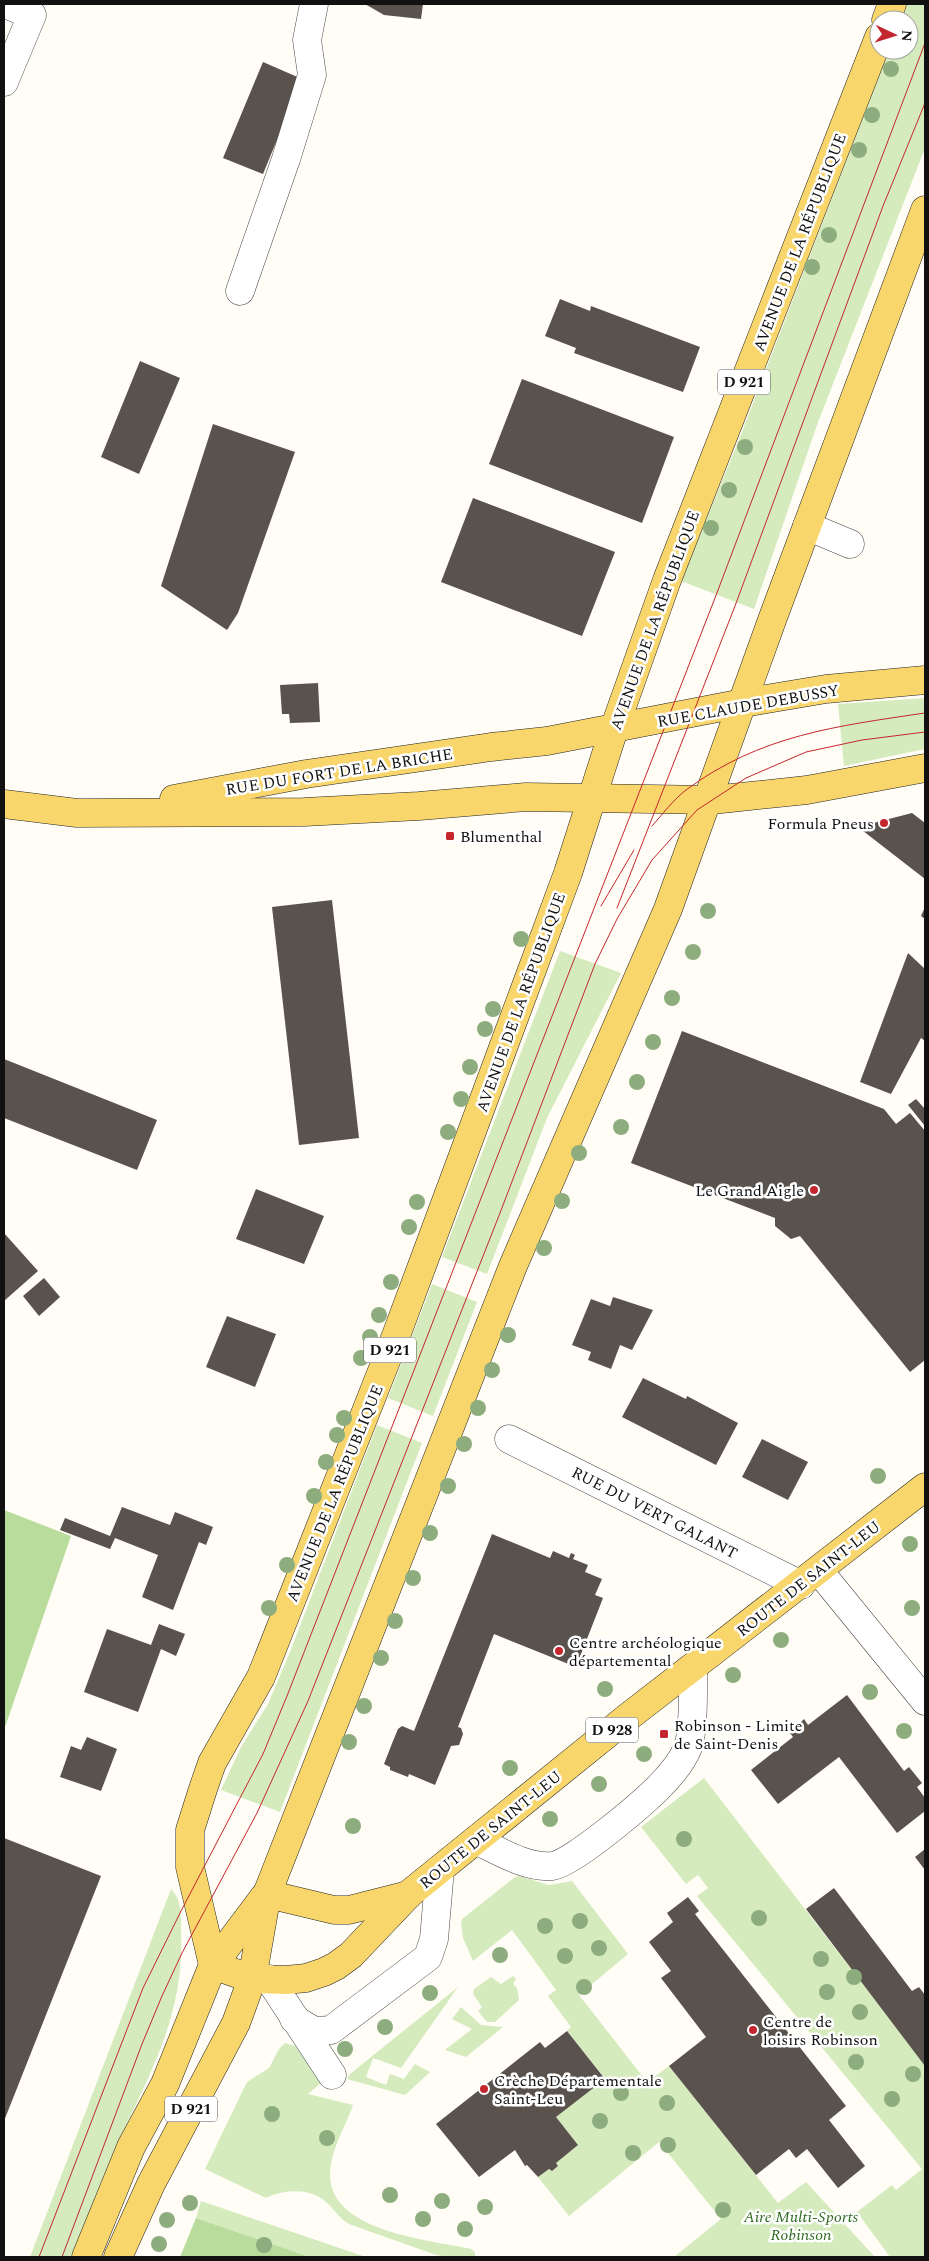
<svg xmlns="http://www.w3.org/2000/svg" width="929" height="2261" viewBox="0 0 929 2261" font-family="Spectral,serif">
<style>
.green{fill:#d5ebbd}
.forest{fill:#b9dc9c}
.building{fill:#5a524d}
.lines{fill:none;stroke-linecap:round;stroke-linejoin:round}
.minor-casing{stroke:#444;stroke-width:29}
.major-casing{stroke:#222;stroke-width:29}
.minor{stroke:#fff;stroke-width:28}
.major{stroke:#f9d66b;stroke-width:28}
.tram{stroke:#c4262e;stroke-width:1}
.tree{fill:#8dad7f}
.poi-dot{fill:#c4262e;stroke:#fff;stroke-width:2}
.labels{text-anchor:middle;stroke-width:5;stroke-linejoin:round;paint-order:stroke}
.shield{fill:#fff;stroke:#585858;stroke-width:1}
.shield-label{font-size:15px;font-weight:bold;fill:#111}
.street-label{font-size:16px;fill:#111;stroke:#fff}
.poi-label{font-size:16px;fill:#111;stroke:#fff;text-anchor:start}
.park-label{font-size:16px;font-style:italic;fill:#2f6b1f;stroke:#fff}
</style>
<rect width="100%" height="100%" fill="#fffdf5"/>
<!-- green -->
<g class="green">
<path d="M907,4H925V148L817,425L754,609L681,581L740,437L889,50H909V20H900Z"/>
<path d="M925,698V749L844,766L838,704Z"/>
<path d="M560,951L621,973L547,1118L487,1274L442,1257Z"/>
<path d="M432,1284L477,1302L433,1416L388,1398Z"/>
<path d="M377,1425L422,1443L280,1812L221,1790L241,1747L268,1704L290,1652Z"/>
<path d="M704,1778L925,2065V2257H890L857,2212L892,2185L896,2190L922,2169L697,1896L708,1888L698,1875L686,1884L641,1827Z"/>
<path d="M519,1876L549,1885L572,1881L628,1954L579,1995L647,2082L669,2066L778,2203L806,2182L875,2257H674L721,2219L659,2142L569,2216L538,2177L549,2169L552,2171L558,2166L556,2163L578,2145L556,2117L605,2078L567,2031L571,2027L548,1996L556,1990L512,1930L473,1961L463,1938L461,1924L462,1919L515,1877Z"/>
<path d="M171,1889C182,1900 181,1916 181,1932C185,2020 145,2081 111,2158C97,2190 85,2224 72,2257H30Z"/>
<path d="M513,1976L516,1979L513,1984L517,1988L519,2000L495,2022H487L478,2011L482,2007L473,1994L474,1989L491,1977L501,1984Z"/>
<path d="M458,1987L401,2068L373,2058L366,2077L386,2085L390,2074L404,2079L415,2064L430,2072L405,2095L347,2079L350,2074Z"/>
<path d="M461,2007L481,2025L503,2027L466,2057L445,2050L472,2029L452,2019Z"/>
<path d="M285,2043L295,2046L321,2083L308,2094L353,2105C345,2128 331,2149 330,2174C329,2232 430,2240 471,2249L475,2252V2256L449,2257L436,2255L349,2224C339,2218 335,2210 326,2202C311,2188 284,2189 266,2198L205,2169L247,2082L269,2068L279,2049Z"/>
<path d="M201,2201L366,2257H310L196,2218Z"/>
</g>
<!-- forest -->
<g class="forest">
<path d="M4,1510L71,1536L4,1730Z"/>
<path d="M196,2218L310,2257H180Z"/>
</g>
<!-- building -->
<g class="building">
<path d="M365,4H423L421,19L384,15Z"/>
<path d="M263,62L302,79L263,174L223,158Z"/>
<path d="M560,299L590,311L591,306L700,347L683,392L574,353L576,348L545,336Z"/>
<path d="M140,361L180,378L139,474L101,457Z"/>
<path d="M522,379L674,437L642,523L489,464Z"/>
<path d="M213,424L295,452L238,613L227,630L161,586Z"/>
<path d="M473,498L615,552L582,636L441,582Z"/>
<path d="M318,683L320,722L290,723L289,714H282L280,685Z"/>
<path d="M912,813L925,823V879L858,827Z"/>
<path d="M332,900L359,1138L299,1145L272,907Z"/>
<path d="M925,907V919L921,916Z"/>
<path d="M908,953L925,969V1041L921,1038L891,1094L860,1082Z"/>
<path d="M682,1031L884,1109L896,1124L910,1113L925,1131V1360L910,1372L800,1236L791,1239L775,1226V1218L631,1163Z"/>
<path d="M4,1059L157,1120L137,1170L4,1118Z"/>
<path d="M916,1099L925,1109V1126L908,1105Z"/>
<path d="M256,1189L324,1216L304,1264L236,1239Z"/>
<path d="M4,1233L38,1271L4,1301Z"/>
<path d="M44,1278L60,1297L39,1316L23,1296Z"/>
<path d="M613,1297L653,1310L632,1350L620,1345L611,1369L588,1360L591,1352L572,1345L591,1299L610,1306Z"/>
<path d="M227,1316L276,1334L255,1387L206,1367Z"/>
<path d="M643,1378L686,1399L687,1396L738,1423L716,1465L622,1417Z"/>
<path d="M762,1439L808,1462L788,1500L742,1477Z"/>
<path d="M122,1507L170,1525L175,1512L213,1527L206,1545L199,1542L173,1610L142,1597L158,1555L115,1538L110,1549L60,1530L65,1518L110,1536Z"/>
<path d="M492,1534L550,1558L553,1551L569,1558L571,1553L575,1555L573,1559L588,1565L585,1572L602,1579L595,1595L603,1598L576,1667L494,1634L458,1727L461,1728L463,1734L459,1745L451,1746L435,1785L409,1774L408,1777L390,1770V1767L384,1764L393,1741L398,1729L402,1726L414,1731Z"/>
<path d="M159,1624L185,1634L176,1656L161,1649L138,1712L84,1692L107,1629L151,1645Z"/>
<path d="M847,1695L904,1771L909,1767L922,1783L917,1787L925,1798V1811L897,1833L839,1757L778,1804L751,1770L793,1737L790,1733L804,1719L808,1725Z"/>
<path d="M87,1737L117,1749L101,1791L60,1777L71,1746L81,1750Z"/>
<path d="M4,1838L101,1876L4,2121Z"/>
<path d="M925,1849V1870L915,1857Z"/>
<path d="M834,1888L912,1991L919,1987L925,1995V2066L806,1909Z"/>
<path d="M688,1897L699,1911L695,1914L846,2106L829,2120L865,2166L838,2188L807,2149L796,2158L789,2149L756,2175L669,2066L706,2037L661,1978L671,1971L649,1942L673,1922L667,1913Z"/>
<path d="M567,2031L605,2079L556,2117L578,2145L556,2163L558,2166L552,2171L549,2169L538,2177L527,2165L525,2166L515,2150L479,2177L436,2124L540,2042L545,2048Z"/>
</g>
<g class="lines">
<defs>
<g id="minor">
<path d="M4,82L32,15L5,4"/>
<path d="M240,291L286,159L312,75L307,40L314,4"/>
<path d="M807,526L850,544"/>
<path d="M509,1439L801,1585"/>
<path d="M819,1571L925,1701"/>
<path d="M476,1840C499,1851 526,1868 552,1866C572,1864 642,1804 659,1787C670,1776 682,1762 688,1747C694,1730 693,1687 693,1667"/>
<path d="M269,1979L332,2075"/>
<path d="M294,2019L314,2031L331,2030L428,1957L434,1939L440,1869"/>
</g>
<g id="major">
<path d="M886,20L892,4"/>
<path d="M174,799L306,774L491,747L547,741L743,703L826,689L925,680"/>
<path d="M4,804L77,813L304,812L419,806L526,797L712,800L807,790L925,768"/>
<path d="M267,1894L334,1910H349L408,1895"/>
<path d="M213,1965L190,1867V1830L203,1789L212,1763L261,1677L397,1333L568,873L614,729L667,580L879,37"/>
<path d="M213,1965L252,1979L286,1980L306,1978L324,1972L336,1966L351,1955L409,1894L628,1717L925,1487"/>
<path d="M86,2257L131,2147L165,2084L213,1965L264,1897"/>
<path d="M118,2257L151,2184L236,2023L252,1979L267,1894L513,1266L668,909L772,620L925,210"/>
</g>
</defs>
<!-- minor casing -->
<use href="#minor" class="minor-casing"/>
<!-- major casing -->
<use href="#major" class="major-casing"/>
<!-- minor -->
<use href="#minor" class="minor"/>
<!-- major -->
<use href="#major" class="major"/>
<!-- tram -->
<g class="tram">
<path d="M652,826C662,815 673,800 686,790C760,735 837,726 925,713"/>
<path d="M601,906L634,850"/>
<path d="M617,908L735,606L883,206L925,103"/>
<path d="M39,2257L143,1988L181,1911L263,1754L287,1696L715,598L925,43"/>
<path d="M62,2257L142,2044L162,1996L182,1953L257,1813L308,1701L500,1213L595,964L617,919L652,860L697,810L746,778L806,752L862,740L925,732"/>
</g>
</g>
<!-- trees -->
<g class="tree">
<circle cx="891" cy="69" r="8"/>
<circle cx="872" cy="115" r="8"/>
<circle cx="859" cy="150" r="8"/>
<circle cx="829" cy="235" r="8"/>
<circle cx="812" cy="267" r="8"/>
<circle cx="745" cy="447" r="8"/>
<circle cx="729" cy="490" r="8"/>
<circle cx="711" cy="528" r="8"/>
<circle cx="708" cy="911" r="8"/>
<circle cx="521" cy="939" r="8"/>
<circle cx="693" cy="952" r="8"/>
<circle cx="672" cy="998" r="8"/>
<circle cx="493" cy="1009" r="8"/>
<circle cx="485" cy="1029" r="8"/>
<circle cx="653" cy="1042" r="8"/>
<circle cx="470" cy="1067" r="8"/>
<circle cx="637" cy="1082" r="8"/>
<circle cx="461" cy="1099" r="8"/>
<circle cx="621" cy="1127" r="8"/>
<circle cx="448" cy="1132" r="8"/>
<circle cx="579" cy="1153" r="8"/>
<circle cx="562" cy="1201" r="8"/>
<circle cx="417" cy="1202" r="8"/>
<circle cx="409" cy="1227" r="8"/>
<circle cx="544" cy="1248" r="8"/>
<circle cx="391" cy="1282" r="8"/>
<circle cx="379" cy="1315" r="8"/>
<circle cx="508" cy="1335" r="8"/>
<circle cx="370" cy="1337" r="8"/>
<circle cx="361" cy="1358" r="8"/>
<circle cx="492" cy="1370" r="8"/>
<circle cx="478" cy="1408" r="8"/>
<circle cx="344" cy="1418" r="8"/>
<circle cx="337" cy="1435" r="8"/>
<circle cx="464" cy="1444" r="8"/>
<circle cx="326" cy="1462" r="8"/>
<circle cx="878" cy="1476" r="8"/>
<circle cx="448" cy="1486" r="8"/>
<circle cx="314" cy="1496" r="8"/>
<circle cx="430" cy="1533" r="8"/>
<circle cx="910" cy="1544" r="8"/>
<circle cx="287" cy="1565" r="8"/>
<circle cx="413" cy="1578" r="8"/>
<circle cx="269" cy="1608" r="8"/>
<circle cx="912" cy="1608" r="8"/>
<circle cx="395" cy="1621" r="8"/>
<circle cx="781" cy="1640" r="8"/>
<circle cx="381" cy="1658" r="8"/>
<circle cx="733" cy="1675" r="8"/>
<circle cx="605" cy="1689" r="8"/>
<circle cx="870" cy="1692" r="8"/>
<circle cx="364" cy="1706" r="8"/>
<circle cx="904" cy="1731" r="8"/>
<circle cx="349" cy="1742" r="8"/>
<circle cx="644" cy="1754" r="8"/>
<circle cx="510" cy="1768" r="8"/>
<circle cx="599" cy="1784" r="8"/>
<circle cx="550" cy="1819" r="8"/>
<circle cx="353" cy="1826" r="8"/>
<circle cx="684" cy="1839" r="8"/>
<circle cx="759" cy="1918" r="8"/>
<circle cx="580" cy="1921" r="8"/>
<circle cx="545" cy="1926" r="8"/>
<circle cx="599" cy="1948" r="8"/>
<circle cx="500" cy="1955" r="8"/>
<circle cx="565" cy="1956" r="8"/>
<circle cx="821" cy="1959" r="8"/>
<circle cx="854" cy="1977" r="8"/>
<circle cx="584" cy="1987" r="8"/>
<circle cx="827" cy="1992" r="8"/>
<circle cx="430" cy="1993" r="8"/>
<circle cx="860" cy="2012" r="8"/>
<circle cx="385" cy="2027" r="8"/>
<circle cx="345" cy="2049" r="8"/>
<circle cx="856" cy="2062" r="8"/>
<circle cx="913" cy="2074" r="8"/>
<circle cx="621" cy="2093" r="8"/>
<circle cx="892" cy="2099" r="8"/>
<circle cx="667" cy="2103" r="8"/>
<circle cx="272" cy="2114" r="8"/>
<circle cx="600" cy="2121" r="8"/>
<circle cx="327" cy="2138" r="8"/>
<circle cx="668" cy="2145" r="8"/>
<circle cx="633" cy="2153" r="8"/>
<circle cx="390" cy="2195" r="8"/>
<circle cx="442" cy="2201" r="8"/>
<circle cx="190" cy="2203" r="8"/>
<circle cx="485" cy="2207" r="8"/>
<circle cx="723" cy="2210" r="8"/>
<circle cx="423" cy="2219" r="8"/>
<circle cx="167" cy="2220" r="8"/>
<circle cx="465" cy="2229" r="8"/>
<circle cx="159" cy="2244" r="8"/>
<circle cx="264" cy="2245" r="8"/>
</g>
<!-- markers -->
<g class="poi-dot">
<circle cx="884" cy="823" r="5"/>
<rect x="445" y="831" width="10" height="10" rx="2.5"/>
<circle cx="814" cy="1190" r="5"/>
<circle cx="559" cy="1651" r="5"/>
<rect x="659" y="1729" width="10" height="10" rx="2.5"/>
<circle cx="753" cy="2030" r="5"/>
<circle cx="484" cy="2089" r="5"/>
</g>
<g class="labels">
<!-- shield labels -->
<g class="shield">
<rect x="718" y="369.5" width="52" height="25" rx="4"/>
<rect x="364" y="1337.5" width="52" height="25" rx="4"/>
<rect x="586" y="1717.5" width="52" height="25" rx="4"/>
<rect x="165" y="2096.5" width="52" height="25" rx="4"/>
</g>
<g class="shield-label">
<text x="744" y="387">D 921</text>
<text x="390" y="1355">D 921</text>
<text x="612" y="1735">D 928</text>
<text x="191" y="2114">D 921</text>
</g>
<!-- street labels -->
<g class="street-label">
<text transform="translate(799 242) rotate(-69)" y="6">AVENUE DE LA RÉPUBLIQUE</text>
<text transform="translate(654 620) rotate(-70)" y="6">AVENUE DE LA RÉPUBLIQUE</text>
<text transform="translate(748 705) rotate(-10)" y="6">RUE CLAUDE DEBUSSY</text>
<text transform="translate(339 771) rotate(-9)" y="6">RUE DU FORT DE LA BRICHE</text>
<text transform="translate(520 1002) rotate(-70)" y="6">AVENUE DE LA RÉPUBLIQUE</text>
<text transform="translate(334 1493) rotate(-68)" y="6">AVENUE DE LA RÉPUBLIQUE</text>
<text transform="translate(655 1512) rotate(27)" y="6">RUE DU VERT GALANT</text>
<text transform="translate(808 1578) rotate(-38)" y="6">ROUTE DE SAINT-LEU</text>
<text transform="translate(490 1829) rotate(-39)" y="6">ROUTE DE SAINT-LEU</text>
</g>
<!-- poi labels -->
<g class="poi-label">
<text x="874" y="829" text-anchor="end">Formula Pneus</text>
<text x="460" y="842">Blumenthal</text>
<text x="804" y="1196" text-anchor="end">Le Grand Aigle</text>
<text x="569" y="1648">Centre archéologique<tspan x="569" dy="18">départemental</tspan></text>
<text x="674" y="1731">Robinson - Limite<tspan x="674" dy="18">de Saint-Denis</tspan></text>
<text x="763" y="2027">Centre de<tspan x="763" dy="18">loisirs Robinson</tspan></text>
<text x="494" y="2086">Crèche Départementale<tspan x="494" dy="18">Saint-Leu</tspan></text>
</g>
<!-- park labels -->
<g class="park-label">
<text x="801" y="2222">Aire Multi-Sports<tspan x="801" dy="18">Robinson</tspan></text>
</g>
</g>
<!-- border -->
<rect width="929" height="2261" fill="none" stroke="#111111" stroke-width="10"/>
<!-- north arrow -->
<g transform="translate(894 35) rotate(94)"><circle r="24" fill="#ffffff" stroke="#a0a0a0"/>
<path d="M0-4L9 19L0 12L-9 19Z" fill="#c4262e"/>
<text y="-8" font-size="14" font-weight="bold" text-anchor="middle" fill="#111111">N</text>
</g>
</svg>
